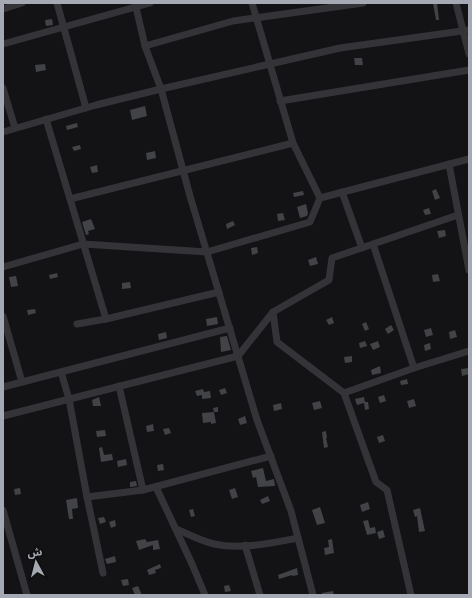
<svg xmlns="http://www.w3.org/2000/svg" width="472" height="598" viewBox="0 0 472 598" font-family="'Asap Condensed','Noto Sans Arabic',sans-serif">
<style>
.building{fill:#424347}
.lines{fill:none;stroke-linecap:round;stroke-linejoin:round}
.minor{stroke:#343438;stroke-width:7}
</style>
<rect width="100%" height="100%" fill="#131214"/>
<!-- building -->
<g class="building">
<path d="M433,3H437L439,20H436Z"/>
<path d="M52,19L53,25L46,26L45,20Z"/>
<path d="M354,58H362L363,65H355Z"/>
<path d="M45,64L46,70L36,72L35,65Z"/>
<path d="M145,106L147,116L132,120L130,110Z"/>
<path d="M77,123L78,127L67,130L66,126Z"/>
<path d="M80,145L81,149L74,151L72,147Z"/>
<path d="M155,151L156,158L147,160L146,153Z"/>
<path d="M97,165L98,172L92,173L90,167Z"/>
<path d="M436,189L440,198L435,200L432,191Z"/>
<path d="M303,191L304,195L294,197L293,193Z"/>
<path d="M306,204L308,213L307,216L300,218L297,207Z"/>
<path d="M429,208L431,214L425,215L423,210Z"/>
<path d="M283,213L285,220L278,221L277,214Z"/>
<path d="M91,219L95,229L88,231L89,234L86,235L82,222Z"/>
<path d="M233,221L235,225L227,229L226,224Z"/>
<path d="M445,230L446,236L439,238L437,231Z"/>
<path d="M257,247L258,253L252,255L251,248Z"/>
<path d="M316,257L318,264L310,266L308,260Z"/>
<path d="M57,273L58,277L50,279L49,275Z"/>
<path d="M438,274L440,281L433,282L432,275Z"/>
<path d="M16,276L18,286L11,287L9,277Z"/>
<path d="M130,282L131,288L122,289V283Z"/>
<path d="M35,309L36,313L28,315L27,310Z"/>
<path d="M217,317L218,324L207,326L206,319Z"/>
<path d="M332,317L334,323L329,325L326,320Z"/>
<path d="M366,322L369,329L365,331L362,324Z"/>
<path d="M391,325L394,330L388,334L385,329Z"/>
<path d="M431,328L433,335L426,337L424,330Z"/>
<path d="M455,330L457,337L450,339L449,332Z"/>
<path d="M166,332L167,338L159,340L158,334Z"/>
<path d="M227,336L231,350L221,352L220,337Z"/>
<path d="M365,341L367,346L360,348L359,343Z"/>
<path d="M378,341L380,347L373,350L370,344Z"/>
<path d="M430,343L431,349L425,351L424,345Z"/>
<path d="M352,356V362L345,363L344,357Z"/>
<path d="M380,366L381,373L372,375L371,370Z"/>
<path d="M469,368V374L462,376L461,369Z"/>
<path d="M407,379L408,384L401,385L400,381Z"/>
<path d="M225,388L227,393L221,395L219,390Z"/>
<path d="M203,389L204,392L210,391L211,398L202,399V395L197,396L195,391Z"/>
<path d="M384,395L386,401L380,403L378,397Z"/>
<path d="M99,397L101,406H93L92,400Z"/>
<path d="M364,397L365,402H368L369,409L365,410L364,403L357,405L355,399Z"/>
<path d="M414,399L416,406L409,408L407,401Z"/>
<path d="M320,401L322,408L314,410L312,403Z"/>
<path d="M281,403L282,409L274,411L273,405Z"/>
<path d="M218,407V412H214L216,423L211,424V422L203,423L202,413L214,412L213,408Z"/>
<path d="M245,416L247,423L240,425L238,419Z"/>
<path d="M153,424L154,431L147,432L146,426Z"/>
<path d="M169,428L171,433L165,435L163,429Z"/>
<path d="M105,430L106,436L97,437L96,431Z"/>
<path d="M326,431L327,438H326L328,447L324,448L322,432Z"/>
<path d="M383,435L385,441L379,443L377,437Z"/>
<path d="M102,447L104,455L112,454L113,460L101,462L99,448Z"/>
<path d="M126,459L127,465L118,467L117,461Z"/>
<path d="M163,464L164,470L158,471L157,465Z"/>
<path d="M263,468L266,481L274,479L275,486L258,487L256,477L253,478L251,471Z"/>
<path d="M136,481L137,486L130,487V482Z"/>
<path d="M20,488L21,494L15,495L14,489Z"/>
<path d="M235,488L238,497L232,499L229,490Z"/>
<path d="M268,496L270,501L262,504L260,500Z"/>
<path d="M77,498L78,508L72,509L73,519H69L66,500Z"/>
<path d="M368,502L370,509L362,512L360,505Z"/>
<path d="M320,507L325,523L317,525L312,510Z"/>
<path d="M420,508L425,531L419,532L417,516L415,517L413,510Z"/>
<path d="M193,509L195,516L191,517L189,510Z"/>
<path d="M104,517L106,522L100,524L98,518Z"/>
<path d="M115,520L116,526L111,528L109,522Z"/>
<path d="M368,520L370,528L375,527L376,533L367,535L363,521Z"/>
<path d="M383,530L385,537L379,539L377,532Z"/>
<path d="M145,539L147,542L158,540L160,549L153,550V545L139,550L136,541Z"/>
<path d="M332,539L334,553L325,555L324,548L329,547L328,540Z"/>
<path d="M115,556L116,562L107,564L105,559Z"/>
<path d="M160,564L161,568L155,570L156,573L149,575L147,570Z"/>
<path d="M297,568L298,575L292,576V575L279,579L278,575Z"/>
<path d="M128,579L129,585L123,586L121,580Z"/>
<path d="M229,585L231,591L225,592L224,586Z"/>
<path d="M138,586L142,595H135L132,588Z"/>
<path d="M333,591L334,595H322V593Z"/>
</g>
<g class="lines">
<!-- minor -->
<g class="minor">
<path d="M57,3L86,108"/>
<path d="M135,3L145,46L161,89L190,196L257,420L291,511L313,595"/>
<path d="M252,3L293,143L320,198"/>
<path d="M456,3L469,54"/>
<path d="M3,9L22,3"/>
<path d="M3,44L150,3"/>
<path d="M145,46L233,21L363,3"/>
<path d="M3,88L15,128"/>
<path d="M280,101L469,70"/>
<path d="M46,119L106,319"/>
<path d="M3,132L96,105L161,89L340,48L469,30"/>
<path d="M449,164L469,270"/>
<path d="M342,192L362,248"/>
<path d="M70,199L293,143"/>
<path d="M373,244L414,368"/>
<path d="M3,267L83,244L207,252L310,222L320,198L469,159"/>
<path d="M273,312L277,342L344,393L376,482L387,490L411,595"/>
<path d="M3,316L22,382"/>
<path d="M77,324L106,319L219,292"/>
<path d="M61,372L69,399L87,497L103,573"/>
<path d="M119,386L143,490"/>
<path d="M3,387L230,328"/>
<path d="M344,393L414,368L469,351"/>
<path d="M3,416L238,356L273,312L329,280L332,258L458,215"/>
<path d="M156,487L192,564L205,595"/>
<path d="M87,497L143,490L271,456"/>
<path d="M3,510L27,595"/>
<path d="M176,529C188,534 201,541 214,544C241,550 271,543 298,538"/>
<path d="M245,545L260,595"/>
</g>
</g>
<!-- border -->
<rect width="472" height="598" fill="none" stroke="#a5a9b3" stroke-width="8"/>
<!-- north arrow -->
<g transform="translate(36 562) rotate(353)" stroke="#0e0e0f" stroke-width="3" paint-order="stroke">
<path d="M0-3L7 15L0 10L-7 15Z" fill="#a5a9b3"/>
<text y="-6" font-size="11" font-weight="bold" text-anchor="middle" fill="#a5a9b3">ش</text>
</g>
</svg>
